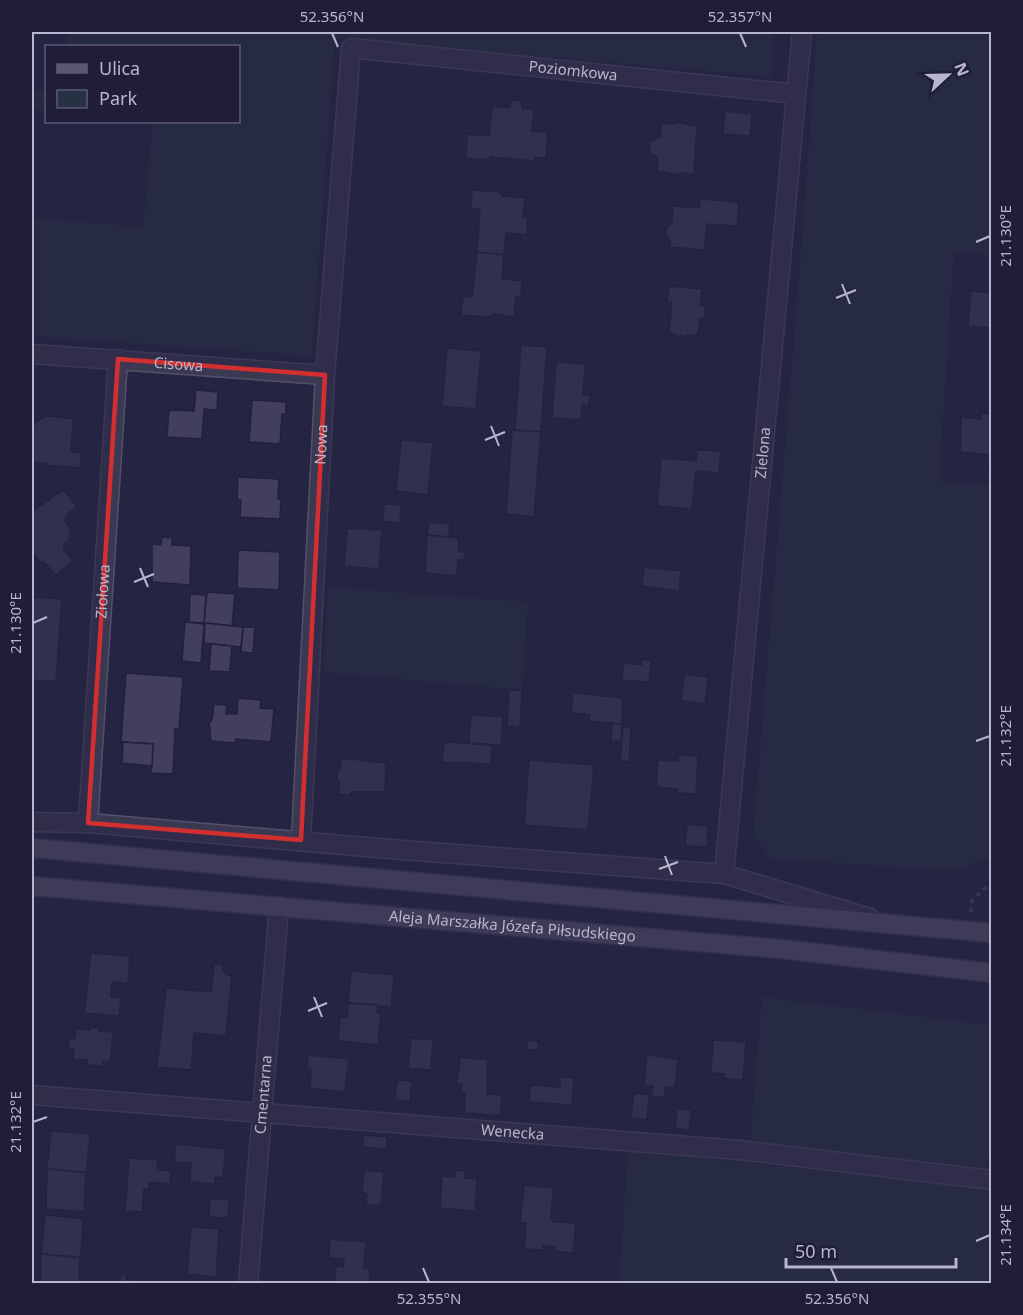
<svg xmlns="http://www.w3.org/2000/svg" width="1023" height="1315" viewBox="0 0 1023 1315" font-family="'Noto Sans',sans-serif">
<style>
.green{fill:#263244}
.building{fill:#413e60;stroke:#22203a;stroke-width:1.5}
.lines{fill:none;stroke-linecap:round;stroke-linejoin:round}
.minor-casing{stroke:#53516a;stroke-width:21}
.major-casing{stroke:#3f3d56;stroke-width:21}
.path{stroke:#424d5e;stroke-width:4;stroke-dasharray:4.5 4.5;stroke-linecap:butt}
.minor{stroke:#3b3952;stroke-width:18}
.major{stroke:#595772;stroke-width:18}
.marked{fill:none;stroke:#d42f30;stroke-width:4.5;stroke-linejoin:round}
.ticks{fill:none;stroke:#b8b6cc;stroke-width:2}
.labels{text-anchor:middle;stroke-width:5;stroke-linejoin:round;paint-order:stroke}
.street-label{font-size:15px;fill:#b8b6cc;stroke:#201d38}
.neatline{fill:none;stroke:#b8b6cc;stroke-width:2}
.ticks-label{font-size:15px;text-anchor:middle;fill:#b8b6cc}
</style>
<rect width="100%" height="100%" fill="#262443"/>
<!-- green -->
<g class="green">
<path d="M69,32H774L771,77L335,38L312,356L32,336V218L143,227L153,122H238V46H68Z"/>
<path d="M817,32H991V255L954,252L939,481L991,485L992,857L954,871L771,859L753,836L802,240Z"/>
<path d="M32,91L46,92V107H32Z"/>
<path d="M328,587L528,602L522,690L323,672Z"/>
<path d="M762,997L991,1025L992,1120L987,1168L750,1142Z"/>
<path d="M628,1150L991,1189V1283L619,1284Z"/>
</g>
<!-- building -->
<g class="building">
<path d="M512,100L521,101L523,109H534L532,131L548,132L546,158L534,157V161L490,157V160L466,158L467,134L489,136L492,106L509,108Z"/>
<path d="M725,111L752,114L750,136L723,134Z"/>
<path d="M676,122L697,126L694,174L681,173L678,175L657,171L658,158L654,156L649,151L650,142L660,137L661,123L673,124Z"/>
<path d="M472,190L500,192L503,196L525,198L523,217L528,218L527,235L506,233L504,255L477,252L480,209L471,208Z"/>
<path d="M700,199L739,202L737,226L707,224L704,250L670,247V240L666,235L667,227L672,223L673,206L699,208Z"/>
<path d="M477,252L504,255L502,279L522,281L521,298L516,297L514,317L493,314L489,317L461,315L463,296L472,297Z"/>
<path d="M669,286L702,289L700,306H705V318H700L698,335H688L684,337L669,333L672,302L667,301Z"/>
<path d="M971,291L992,293V333H988V328L968,326Z"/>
<path d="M521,345L547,347L541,432L515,430Z"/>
<path d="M447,348L481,351L476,409L442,406Z"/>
<path d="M556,362L585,364L583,395H590L589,406L582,405L581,420L552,418Z"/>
<path d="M196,390L218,392L217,410L204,409L202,439L167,437L169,410L194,411Z"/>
<path d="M252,400L286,402V414H282L280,444L249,442Z"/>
<path d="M981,413L992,414V475H988L990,455L960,452L961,417L981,419Z"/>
<path d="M50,416L73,419L71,452L81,453L80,468L47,465V463L32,462L33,425L43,417Z"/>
<path d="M512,430L541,432L534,517L506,514Z"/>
<path d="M401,440L433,443L428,495L396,491Z"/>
<path d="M697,450L721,451L719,473L696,471L692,509L657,506L661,458L696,461Z"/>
<path d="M238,477L279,479L278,499H281L280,519L240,517L241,500L237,499Z"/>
<path d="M63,490L77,506L66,516L65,521L70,527V533L69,540L64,544V550L73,561L56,575L43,561L41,563L32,552V507L34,510Z"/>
<path d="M384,504L401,505L400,523L383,521Z"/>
<path d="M429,522L450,524L449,537L427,535Z"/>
<path d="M347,528L382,530L379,569L344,566Z"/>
<path d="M427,535L459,538L458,551L465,552L464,560H458L456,576L425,573Z"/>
<path d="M162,537L172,538V545L191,546L190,585L152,582V544L161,545Z"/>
<path d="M238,550L280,552L279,590L237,588Z"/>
<path d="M644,567L681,571L679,591L642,586Z"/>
<path d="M207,592L235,594L232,626L204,623Z"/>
<path d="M190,594L206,595L204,623L189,622Z"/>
<path d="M32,597L62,599L56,680L61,681V682L32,680Z"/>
<path d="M185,622L204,624L201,663L182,661Z"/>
<path d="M205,623L243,627L241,647L204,643Z"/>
<path d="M243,627H255L253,653L241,652Z"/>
<path d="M211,644L232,646L230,672L209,671Z"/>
<path d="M642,659L652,661L649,682L622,680L624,663L642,665Z"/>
<path d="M126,673L183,677L179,729H175L173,774L151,773L153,744L121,742Z"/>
<path d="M684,674L708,677L705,704L681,701Z"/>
<path d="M509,690H522L520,727L507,726Z"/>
<path d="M573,693L623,698L622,724L589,721L590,715L571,713Z"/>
<path d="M238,698L261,700L260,708L274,709L271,742L236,739L235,743L211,741L209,723L212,720L214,704L227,705L226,714H237Z"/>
<path d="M471,715L503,717L501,745L469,743Z"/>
<path d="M612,723L622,724L621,742L611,741Z"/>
<path d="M623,727H631L629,762L620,761Z"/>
<path d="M123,742L153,744L152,766L122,763Z"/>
<path d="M444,742L492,745L491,764L442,762Z"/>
<path d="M678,755L698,756L696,794L678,793V789L656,787L658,760L678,761Z"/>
<path d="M341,758L386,763L385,792H351V795L339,794V781L337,778V771L340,768Z"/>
<path d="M529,760L594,765L588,830L524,825Z"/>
<path d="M687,824L708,826L707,847L685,846Z"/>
<path d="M91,953L130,956L128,983L112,982L111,997L121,998L119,1016L84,1013Z"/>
<path d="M214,964L223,965V971L227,975L232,976L226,1036L194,1033L191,1070L157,1067L166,988L211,992Z"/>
<path d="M351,971L394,975L391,1007L348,1003Z"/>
<path d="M348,1003L378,1005L377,1013H381L378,1045L338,1041L340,1017L347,1018Z"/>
<path d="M90,1027L100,1028L99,1031L113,1032L110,1062L103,1061L102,1066L87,1065L88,1060L73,1059L74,1050L68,1047L69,1039L75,1038L76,1029L90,1030Z"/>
<path d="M411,1038L433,1040L431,1070L408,1068Z"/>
<path d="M528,1040L539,1042L538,1050L526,1049Z"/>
<path d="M713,1040L746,1042L743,1080L724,1078V1074L711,1073Z"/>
<path d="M308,1055L349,1059L345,1092L310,1088L311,1070L307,1069Z"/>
<path d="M647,1055L678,1059L675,1088L665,1087L664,1097L651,1096L653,1086L644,1085Z"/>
<path d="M460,1057L488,1060L487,1094L502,1095L500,1116L464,1113L465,1094L461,1093L462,1084H457Z"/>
<path d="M560,1077L574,1078L572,1105L529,1102L530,1085L560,1087Z"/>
<path d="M397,1080L412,1081L410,1102L395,1100Z"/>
<path d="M634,1093L649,1095L647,1120L631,1118Z"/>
<path d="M677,1109L692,1110L689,1130L675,1128Z"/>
<path d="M51,1131L93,1134V1136L90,1135L88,1152H92V1154H88L87,1171H91V1173L47,1169Z"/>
<path d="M364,1135L387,1137L386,1149L362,1147Z"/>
<path d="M176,1144L226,1149L223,1178L215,1177V1184L190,1182L191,1163L174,1162Z"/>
<path d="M129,1158L158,1160L157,1170L171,1171L170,1184L149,1182V1189H144L142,1212L125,1211Z"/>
<path d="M47,1169L91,1173L86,1174L85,1191H89V1193H85L84,1209L87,1210V1212L46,1209Z"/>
<path d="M456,1170L465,1171V1178L477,1179L475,1211L440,1208L442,1176L455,1177Z"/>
<path d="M364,1171L384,1172L381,1206L366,1205L367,1194L362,1193Z"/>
<path d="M524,1185L553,1188L551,1217L554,1222L576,1223L573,1253L554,1251L555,1247L543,1246L542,1250L524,1249L526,1223H520Z"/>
<path d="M210,1199L229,1200L228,1218L209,1217Z"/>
<path d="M45,1215L87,1219V1220H83L82,1237H85V1239H82L81,1255L85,1258L41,1254Z"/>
<path d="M191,1227L219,1229L216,1277L187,1274Z"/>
<path d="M330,1239L366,1242L364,1268H370L369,1284H335L336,1266L343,1267L344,1259L329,1258Z"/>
<path d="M41,1254L85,1258V1259H80L79,1275L83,1276L82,1278L79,1277L78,1284H40Z"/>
<path d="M121,1275L126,1276V1279L134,1280V1284H120Z"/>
</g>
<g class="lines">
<defs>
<g id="minor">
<path id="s1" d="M32,354L325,375"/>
<path d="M32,822L88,823L389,849L724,874L870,918"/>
<path id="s2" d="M88,823L118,359"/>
<path id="s3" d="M301,840L325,375L351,48L796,94"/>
<path id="s4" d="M724,874L802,32"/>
<path id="s5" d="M32,1095L739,1150L992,1180"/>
<path id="s6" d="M248,1284L279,906"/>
</g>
<g id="major">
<path d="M32,848L992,933"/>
<path id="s7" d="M32,886L781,949L992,973"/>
</g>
</defs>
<!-- minor casing -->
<use href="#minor" class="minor-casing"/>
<!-- major casing -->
<use href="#major" class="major-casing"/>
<!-- path -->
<path class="path" d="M971,912L972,900L992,882"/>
<!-- minor -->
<use href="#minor" class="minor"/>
<!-- major -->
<use href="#major" class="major"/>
</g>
<!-- marked area -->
<path d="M0 0H1023V1315H0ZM118,359L325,375L301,840L88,823Z" fill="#262443" fill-opacity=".55" fill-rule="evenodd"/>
<path class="marked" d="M118,359L325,375L301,840L88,823Z"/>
<!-- ticks -->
<path class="ticks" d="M332,33L338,47M740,33L746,47M976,242L990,236M842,284L850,304M836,298L856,290M491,426L499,446M485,440L505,432M140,568L148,587M134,582L154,574M33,623L47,617M976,741L990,736M665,856L672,875M659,869L678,862M314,997L322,1017M308,1011L327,1003M33,1122L47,1117M976,1241L990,1235M423,1268L429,1282M831,1268L837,1282"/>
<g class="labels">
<!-- street labels -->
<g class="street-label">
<text dy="5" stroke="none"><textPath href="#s3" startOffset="1017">Poziomkowa</textPath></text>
<text dy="5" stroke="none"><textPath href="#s1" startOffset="147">Cisowa</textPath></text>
<text dy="5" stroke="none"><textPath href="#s3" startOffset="396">Nowa</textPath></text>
<text dy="5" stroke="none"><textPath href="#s4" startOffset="423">Zielona</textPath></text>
<text dy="5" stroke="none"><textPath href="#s2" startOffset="232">Ziołowa</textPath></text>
<text dy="5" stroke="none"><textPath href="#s7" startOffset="482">Aleja Marszałka Józefa Piłsudskiego</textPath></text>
<text dy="5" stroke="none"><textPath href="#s6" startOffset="190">Cmentarna</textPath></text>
<text dy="5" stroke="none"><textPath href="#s5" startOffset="482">Wenecka</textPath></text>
</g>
</g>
<!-- border -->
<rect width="1023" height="1315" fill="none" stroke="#201d38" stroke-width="66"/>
<!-- legend -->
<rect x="45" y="45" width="195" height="78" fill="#201d38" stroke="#5d5a73" stroke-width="1.5"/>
<rect x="57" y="64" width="30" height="9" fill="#595772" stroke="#5d5a73" stroke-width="1.5"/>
<text x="99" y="75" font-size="18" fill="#b8b6cc">Ulica</text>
<rect x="57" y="90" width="30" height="18" fill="#263244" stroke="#5d5a73" stroke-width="1.5"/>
<text x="99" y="105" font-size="18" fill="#b8b6cc">Park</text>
<!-- north arrow -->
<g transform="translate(948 75) rotate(68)" stroke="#201d38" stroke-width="4.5" paint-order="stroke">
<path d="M0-4.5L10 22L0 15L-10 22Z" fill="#b8b6cc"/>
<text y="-9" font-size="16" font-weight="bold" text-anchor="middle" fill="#b8b6cc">N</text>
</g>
<!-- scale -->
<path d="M786 1258v9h170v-9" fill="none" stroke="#b8b6cc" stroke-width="3"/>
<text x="795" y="1258" font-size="18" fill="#b8b6cc" stroke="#201d38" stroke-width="4.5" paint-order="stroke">50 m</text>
<rect x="33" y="33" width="957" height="1249" class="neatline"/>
<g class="ticks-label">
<text x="332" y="22">52.356°N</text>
<text x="740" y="22">52.357°N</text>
<text transform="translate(1006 236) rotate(-90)" y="5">21.130°E</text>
<text transform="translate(16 623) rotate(-90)" y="5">21.130°E</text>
<text transform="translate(1006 736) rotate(-90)" y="5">21.132°E</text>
<text transform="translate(16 1122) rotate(-90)" y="5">21.132°E</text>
<text transform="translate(1006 1235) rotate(-90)" y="5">21.134°E</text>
<text x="429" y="1304">52.355°N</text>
<text x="837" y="1304">52.356°N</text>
</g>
</svg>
